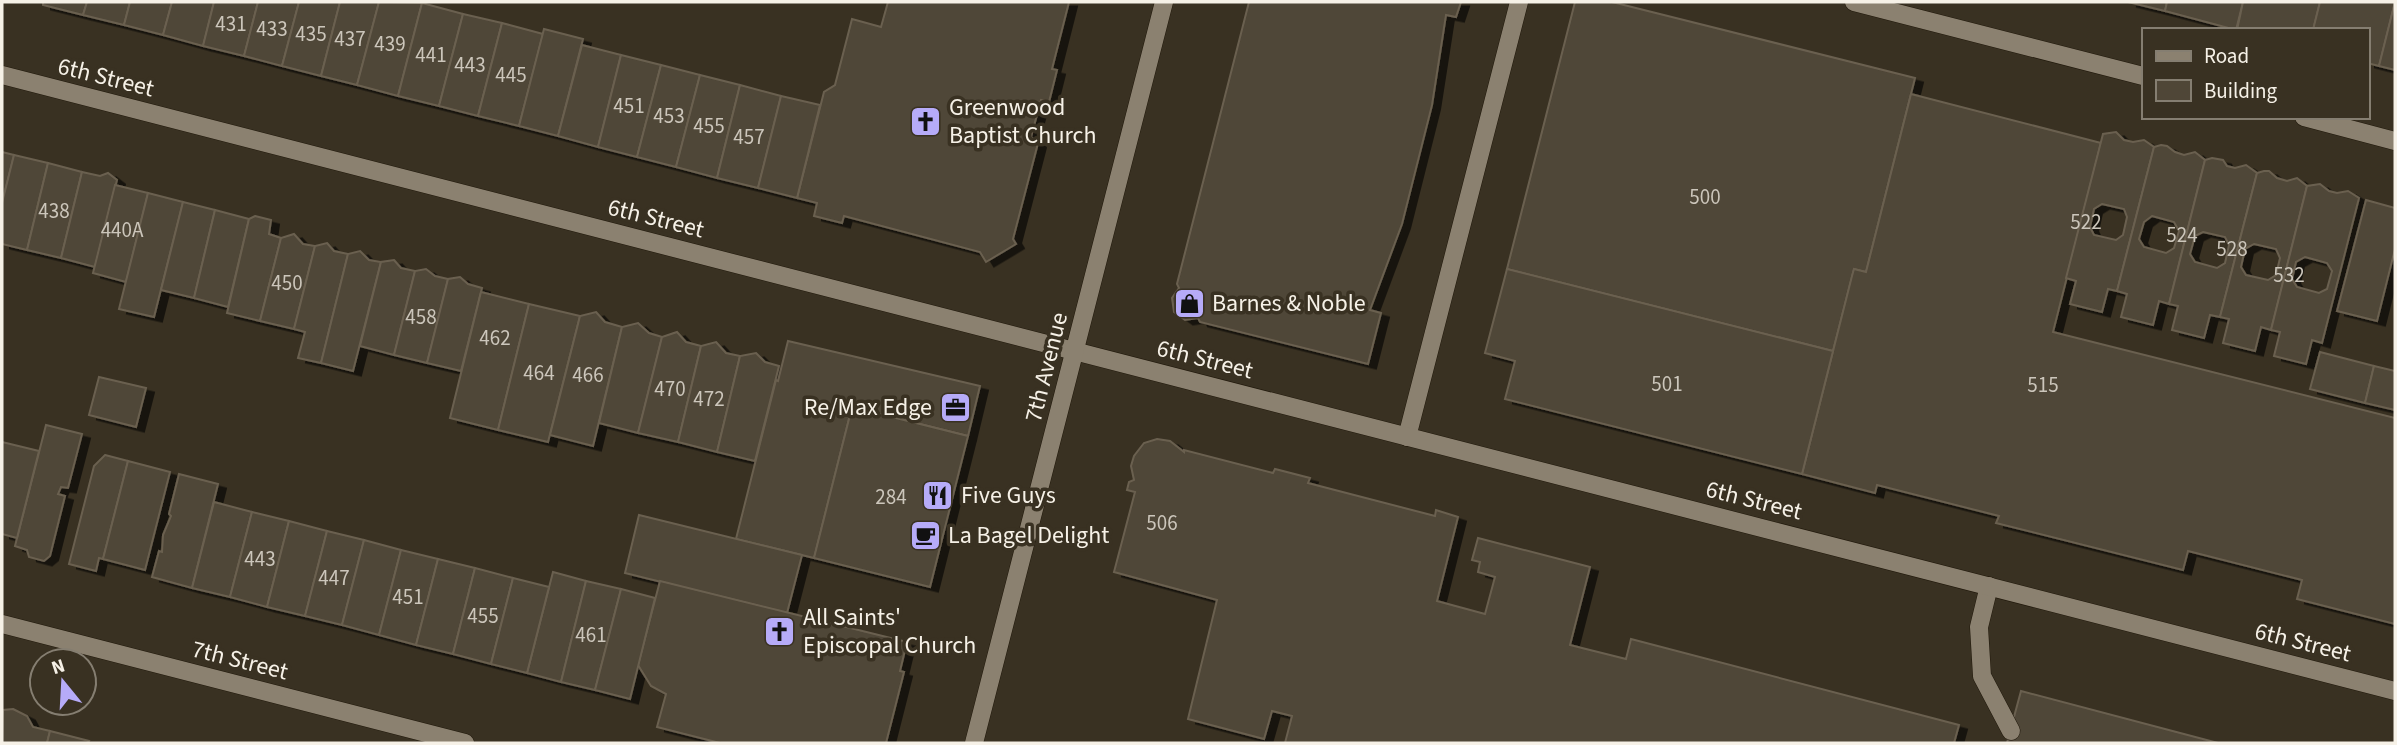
<svg xmlns="http://www.w3.org/2000/svg" width="2397" height="745" viewBox="0 0 2397 745" font-family="'Source Sans 3',sans-serif">
<style>
.building{fill:#4f4637;stroke:#6a6050;stroke-width:2;fill-rule:evenodd;filter:url(#shadow)}
.lines{fill:none;stroke-linecap:round;stroke-linejoin:round}
.service-casing{stroke:#20180b;stroke-width:19}
.minor-casing{stroke:#20180b;stroke-width:19}
.tertiary-casing{stroke:#20180b;stroke-width:19}
.service{stroke:#8b8170;stroke-width:18}
.minor{stroke:#8b8170;stroke-width:18}
.tertiary{stroke:#8b8170;stroke-width:18}
.labels{text-anchor:middle;stroke-width:7;stroke-linejoin:round;paint-order:stroke}
.number-label{font-size:21px;fill:#ccc6bb}
.street-label{font-size:24px;fill:#f6f1e7;stroke:#393122}
.poi-label{font-size:24px;fill:#f6f1e7;stroke:#393122;text-anchor:start}
</style>
<defs>
<filter id="shadow"><feDropShadow dx="8" dy="4.5" stdDeviation="0" flood-color="#0009"/></filter>
</defs>
<rect width="100%" height="100%" fill="#393122"/>
<!-- building -->
<g class="building">
<path d="M43,2H87L83,15L43,5Z"/>
<path d="M87,2H130L124,25L83,15Z"/>
<path d="M130,2H172L163,35L124,25Z"/>
<path d="M172,2H214L203,46L163,35Z"/>
<path d="M214,2H258L244,56L203,46Z"/>
<path d="M258,2H299L282,66L244,56Z"/>
<path d="M299,2H340L321,76L282,66Z"/>
<path d="M340,2H379L357,85L321,76Z"/>
<path d="M379,2L422,3L398,96L357,85Z"/>
<path d="M888,2H1069L1052,69L1057,70L1049,102L1041,100L1031,137L1038,143L1013,239L1016,244L986,262L980,252L844,216L842,223L814,216L817,203L797,198L824,92L835,85L852,19L881,27Z"/>
<path d="M1249,2H1461L1456,17L1446,15L1432,105L1402,224L1370,310L1381,313L1368,364L1200,322L1198,318L1185,320L1174,312L1172,298L1179,288L1177,284Z"/>
<path d="M1575,2H1612L1915,78L1866,272L1854,269L1833,351L1507,269Z"/>
<path d="M2128,2H2167L2165,11Z"/>
<path d="M2167,2H2243L2236,30L2165,11Z"/>
<path d="M2243,2H2320L2313,30H2237Z"/>
<path d="M2320,2H2395L2379,66L2367,63V30H2313Z"/>
<path d="M2395,2V70L2379,66Z"/>
<path d="M422,3L463,14L439,106L398,96Z"/>
<path d="M463,14L502,23L478,116L439,106Z"/>
<path d="M502,23L543,34L519,126L478,116Z"/>
<path d="M544,29L583,39L558,136L519,126Z"/>
<path d="M582,45L621,55L598,147L558,136Z"/>
<path d="M621,55L661,65L637,157L598,147Z"/>
<path d="M661,65L700,75L676,167L637,157Z"/>
<path d="M700,75L740,85L717,178L676,167Z"/>
<path d="M740,85L781,96L758,188L717,178Z"/>
<path d="M1911,94L2101,143L2053,332L2395,418V624L2297,599L2302,580L2188,551L2183,570L1996,523L1999,516L1877,485L1875,493L1802,474L1852,276L1854,269L1866,272Z"/>
<path d="M781,96L820,105L797,198L758,188Z"/>
<path d="M2116,132L2124,140L2133,142L2144,140L2154,147L2117,291L2108,289L2102,312L2070,304L2076,281L2066,278L2103,134ZM2102,204L2124,209L2127,217L2123,235L2116,240L2094,235L2090,227L2094,209Z"/>
<path d="M2161,145L2167,146L2175,152L2184,155L2195,152L2205,160L2169,304L2159,301L2153,325L2121,317L2127,294L2117,291L2154,147ZM2152,216L2174,222L2179,231L2174,248L2166,253L2144,247L2139,239L2144,222Z"/>
<path d="M2,152L14,155L2,203Z"/>
<path d="M14,155L48,163L27,250L2,244V203Z"/>
<path d="M2212,158L2223,160L2227,166L2235,168L2246,165L2257,173L2220,317L2210,315L2204,338L2172,330L2178,306L2169,304L2205,160ZM2203,232L2225,237L2229,245L2225,263L2217,268L2195,262L2190,254L2195,236Z"/>
<path d="M48,163L82,172L61,258L27,250Z"/>
<path d="M2264,171H2269L2277,178L2287,181L2297,178L2307,186L2271,330L2261,327L2255,351L2223,343L2229,319L2220,317L2257,173ZM2254,244L2276,249L2280,258L2276,275L2268,280L2246,275L2241,267L2245,249Z"/>
<path d="M82,172L100,176L108,173L117,180L95,267L61,258Z"/>
<path d="M2320,184L2329,191L2337,193L2348,191L2359,198L2322,343L2312,340L2306,364L2274,356L2280,332L2271,330L2307,186ZM2305,257L2327,263L2332,271L2327,289L2319,293L2297,287L2292,279L2296,262Z"/>
<path d="M115,185L148,193L126,282L93,273Z"/>
<path d="M148,193L183,202L154,317L119,309Z"/>
<path d="M2366,200L2395,208V249L2377,321L2337,311Z"/>
<path d="M183,202L215,210L194,298L161,290Z"/>
<path d="M215,210L249,219L228,307L194,298Z"/>
<path d="M255,216L271,220L269,234L281,238L260,321L227,313L249,219Z"/>
<path d="M294,234L303,244L315,246L294,329L260,321L281,238Z"/>
<path d="M327,243L334,251L348,254L321,363L298,358L305,332L294,329L315,246Z"/>
<path d="M360,251L369,260L381,262L353,371L321,363L348,254Z"/>
<path d="M394,260L401,268L415,271L394,355L360,346L381,262Z"/>
<path d="M426,269L435,276L448,279L427,363L394,355L415,271Z"/>
<path d="M1507,269L1833,351L1802,474L1505,399L1515,361L1485,353Z"/>
<path d="M460,277L468,284L482,288L461,371L427,363L448,279Z"/>
<path d="M481,292L529,304L498,430L450,418Z"/>
<path d="M529,304L580,316L548,442L498,430Z"/>
<path d="M596,312L605,322L622,327L593,446L550,435L580,316Z"/>
<path d="M638,323L649,333L662,337L638,433L599,423L622,327Z"/>
<path d="M677,332L686,342L701,346L678,442L638,433L662,337Z"/>
<path d="M788,341L980,386L968,436L852,407L814,558L736,539L776,380L778,381Z"/>
<path d="M716,342L726,353L740,356L717,452L678,442L701,346Z"/>
<path d="M2320,352L2374,366L2365,403L2310,389Z"/>
<path d="M756,353L765,362L779,366L755,461L717,452L740,356Z"/>
<path d="M2374,366L2395,371V410L2365,403Z"/>
<path d="M99,377L146,388L136,427L89,415Z"/>
<path d="M852,407L968,436L930,587L814,558Z"/>
<path d="M46,425L82,434L68,488L61,487L58,494L65,496L50,556L44,561L29,557L27,550L15,546Z"/>
<path d="M1157,439L1170,441L1184,452V450L1273,473L1275,469L1310,478L1308,483L1435,516L1436,510L1458,517L1437,601L1485,614L1495,577L1478,572L1480,562L1472,560L1478,538L1590,567L1570,645L1626,659L1631,639L1959,725L1954,743H1285L1292,716L1272,711L1264,739L1188,719L1217,600L1114,572L1135,492L1127,490L1129,482L1134,480L1131,466L1134,456L1144,443Z"/>
<path d="M2,442L39,451L17,538L2,534Z"/>
<path d="M105,455L128,461L103,559L99,558L96,571L69,564L94,466Z"/>
<path d="M128,461L170,472L145,570L103,559Z"/>
<path d="M179,474L218,484L192,588L152,577L159,551L162,552L163,535L171,516L169,514Z"/>
<path d="M214,502L252,512L230,597L192,588Z"/>
<path d="M252,512L289,521L267,607L230,597Z"/>
<path d="M639,515L802,555L787,613L625,573Z"/>
<path d="M289,521L327,531L305,616L267,607Z"/>
<path d="M327,531L364,540L342,625L305,616Z"/>
<path d="M364,540L401,550L379,635L342,625Z"/>
<path d="M401,550L438,559L416,645L379,635Z"/>
<path d="M438,559L475,568L453,654L416,645Z"/>
<path d="M475,568L513,578L491,664L453,654Z"/>
<path d="M553,572L586,581L561,682L527,673Z"/>
<path d="M513,578L549,587L527,673L491,664Z"/>
<path d="M586,581L621,589L595,690L561,682Z"/>
<path d="M660,581L907,642L900,671L904,672L886,743H720L657,727L666,694L651,686L638,665Z"/>
<path d="M621,589L655,598L630,699L595,690Z"/>
<path d="M2021,691L2218,743H2007Z"/>
<path d="M13,709L27,716L33,727L50,731L47,743H2L3,710Z"/>
<path d="M50,731L89,741L88,743H47Z"/>
</g>
<g class="lines">
<defs>
<g id="service">
<path d="M1407,437L1519,2"/>
<path d="M1989,586L1979,627L1982,676L2011,731"/>
</g>
<g id="minor">
<path d="M1854,2L2143,76"/>
<path d="M2,75L2395,691"/>
<path d="M2304,117L2395,141"/>
<path d="M2,624L465,743"/>
</g>
<path id="tertiary" d="M974,743L1164,2"/>
</defs>
<!-- service casing -->
<use href="#service" class="service-casing"/>
<!-- minor casing -->
<use href="#minor" class="minor-casing"/>
<!-- tertiary casing -->
<use href="#tertiary" class="tertiary-casing"/>
<!-- service -->
<use href="#service" class="service"/>
<!-- minor -->
<use href="#minor" class="minor"/>
<!-- tertiary -->
<use href="#tertiary" class="tertiary"/>
</g>
<!-- icons -->
<defs>
<symbol id="church-square" viewBox="-11 -11 22 22"><rect x="-9" y="-9" width="18" height="18" rx="4" fill="#b6abf8" stroke="#393122"/><path d="M-1.2-6h2.4v3.5h3.3v2.4h-3.3V6h-2.4V-.1h-3.3v-2.4h3.3Z" fill="#111"/></symbol>
<symbol id="shop-square" viewBox="-11 -11 22 22"><rect x="-9" y="-9" width="18" height="18" rx="4" fill="#b6abf8" stroke="#393122"/><path d="M-5-2.5h2.3a2.7 3.5 0 0 1 5.4 0H5L5.5 6h-11ZM-1.5-2.5h3a1.5 2.3 0 0 0-3 0Z" fill="#111"/></symbol>
<symbol id="office-square" viewBox="-11 -11 22 22"><rect x="-9" y="-9" width="18" height="18" rx="4" fill="#b6abf8" stroke="#393122"/><path d="M-6-3h4V-5.5h4V-3h4V5H-6ZM-1-4.5V-3h2v-1.5ZM-6 0V1H6V0Z" fill="#111"/></symbol>
<symbol id="restaurant-square" viewBox="-11 -11 22 22"><rect x="-9" y="-9" width="18" height="18" rx="4" fill="#b6abf8" stroke="#393122"/><path d="M-5-6h1v4h1v-4h1v4h1v-4h1v5L-1.5 .5V6h-2V.5L-5-1ZM5-6V6H3V1.5H1.5Q1.5-4 5-6Z" fill="#111"/></symbol>
<symbol id="cafe-square" viewBox="-11 -11 22 22"><rect x="-9" y="-9" width="18" height="18" rx="4" fill="#b6abf8" stroke="#393122"/><path d="M-5.5-4.5H6V0H3Q3 3.5 0 3.5H-2.5Q-5.5 3.5-5.5 0ZM3-3.2v2h1.7v-2ZM-6 4.5H4V6H-6Z" fill="#111"/></symbol>
</defs>
<g fill-rule="evenodd">
<use href="#church-square" x="908" y="104" width="35" height="35"/>
<use href="#shop-square" x="1172" y="286" width="35" height="35"/>
<use href="#office-square" x="938" y="390" width="35" height="35"/>
<use href="#restaurant-square" x="920" y="478" width="35" height="35"/>
<use href="#cafe-square" x="908" y="518" width="35" height="35"/>
<use href="#church-square" x="762" y="614" width="35" height="35"/>
</g>
<g class="labels">
<!-- number labels -->
<g class="number-label">
<text x="231" y="31">431</text>
<text x="272" y="36">433</text>
<text x="311" y="41">435</text>
<text x="350" y="46">437</text>
<text x="390" y="51">439</text>
<text x="431" y="62">441</text>
<text x="470" y="72">443</text>
<text x="511" y="82">445</text>
<text x="629" y="113">451</text>
<text x="669" y="123">453</text>
<text x="709" y="133">455</text>
<text x="749" y="144">457</text>
<text x="1705" y="204">500</text>
<text x="54" y="218">438</text>
<text x="2086" y="229">522</text>
<text x="122" y="237">440A</text>
<text x="2182" y="242">524</text>
<text x="2232" y="256">528</text>
<text x="2289" y="282">532</text>
<text x="287" y="290">450</text>
<text x="421" y="324">458</text>
<text x="495" y="345">462</text>
<text x="539" y="380">464</text>
<text x="588" y="382">466</text>
<text x="1667" y="391">501</text>
<text x="2043" y="392">515</text>
<text x="670" y="396">470</text>
<text x="709" y="406">472</text>
<text x="891" y="504">284</text>
<text x="1162" y="530">506</text>
<text x="260" y="566">443</text>
<text x="334" y="585">447</text>
<text x="408" y="604">451</text>
<text x="483" y="623">455</text>
<text x="591" y="642">461</text>
</g>
<!-- street labels -->
<g class="street-label">
<text transform="translate(106 77) rotate(14)" y="8">6th Street</text>
<text transform="translate(656 218) rotate(14)" y="8">6th Street</text>
<text transform="translate(1205 359) rotate(14)" y="8">6th Street</text>
<text transform="translate(1046 367) rotate(-76)" y="8">7th Avenue</text>
<text transform="translate(1754 500) rotate(14)" y="8">6th Street</text>
<text transform="translate(2303 642) rotate(14)" y="8">6th Street</text>
<text transform="translate(240 660) rotate(14)" y="8">7th Street</text>
</g>
<!-- poi labels -->
<g class="poi-label">
<text x="949" y="115">Greenwood<tspan x="949" dy="28">Baptist Church</tspan></text>
<text x="1212" y="311">Barnes &amp; Noble</text>
<text x="932" y="415" text-anchor="end">Re/Max Edge</text>
<text x="961" y="503">Five Guys</text>
<text x="948" y="543">La Bagel Delight</text>
<text x="803" y="625">All Saints'<tspan x="803" dy="28">Episcopal Church</tspan></text>
</g>
</g>
<!-- border -->
<rect width="2397" height="745" fill="none" stroke="#f6f1e7" stroke-width="7"/>
<!-- legend -->
<rect x="2142" y="28" width="228" height="91" fill="#393122" stroke="#857e71" stroke-width="2"/>
<rect x="2156" y="51" width="35" height="10" fill="#8b8170" stroke="#857e71" stroke-width="2"/>
<text x="2204" y="63" font-size="21" fill="#f6f1e7">Road</text>
<rect x="2156" y="80" width="35" height="21" fill="#4f4637" stroke="#857e71" stroke-width="2"/>
<text x="2204" y="98" font-size="21" fill="#f6f1e7">Building</text>
<!-- north arrow -->
<g transform="translate(63 682) rotate(342)"><circle r="33" fill="#393122" stroke="#857e71" stroke-width="2"/>
<path d="M0-5L12 26L0 18L-12 26Z" fill="#b6abf8"/>
<text y="-10" font-size="19" font-weight="bold" text-anchor="middle" fill="#f6f1e7">N</text>
</g>
</svg>
